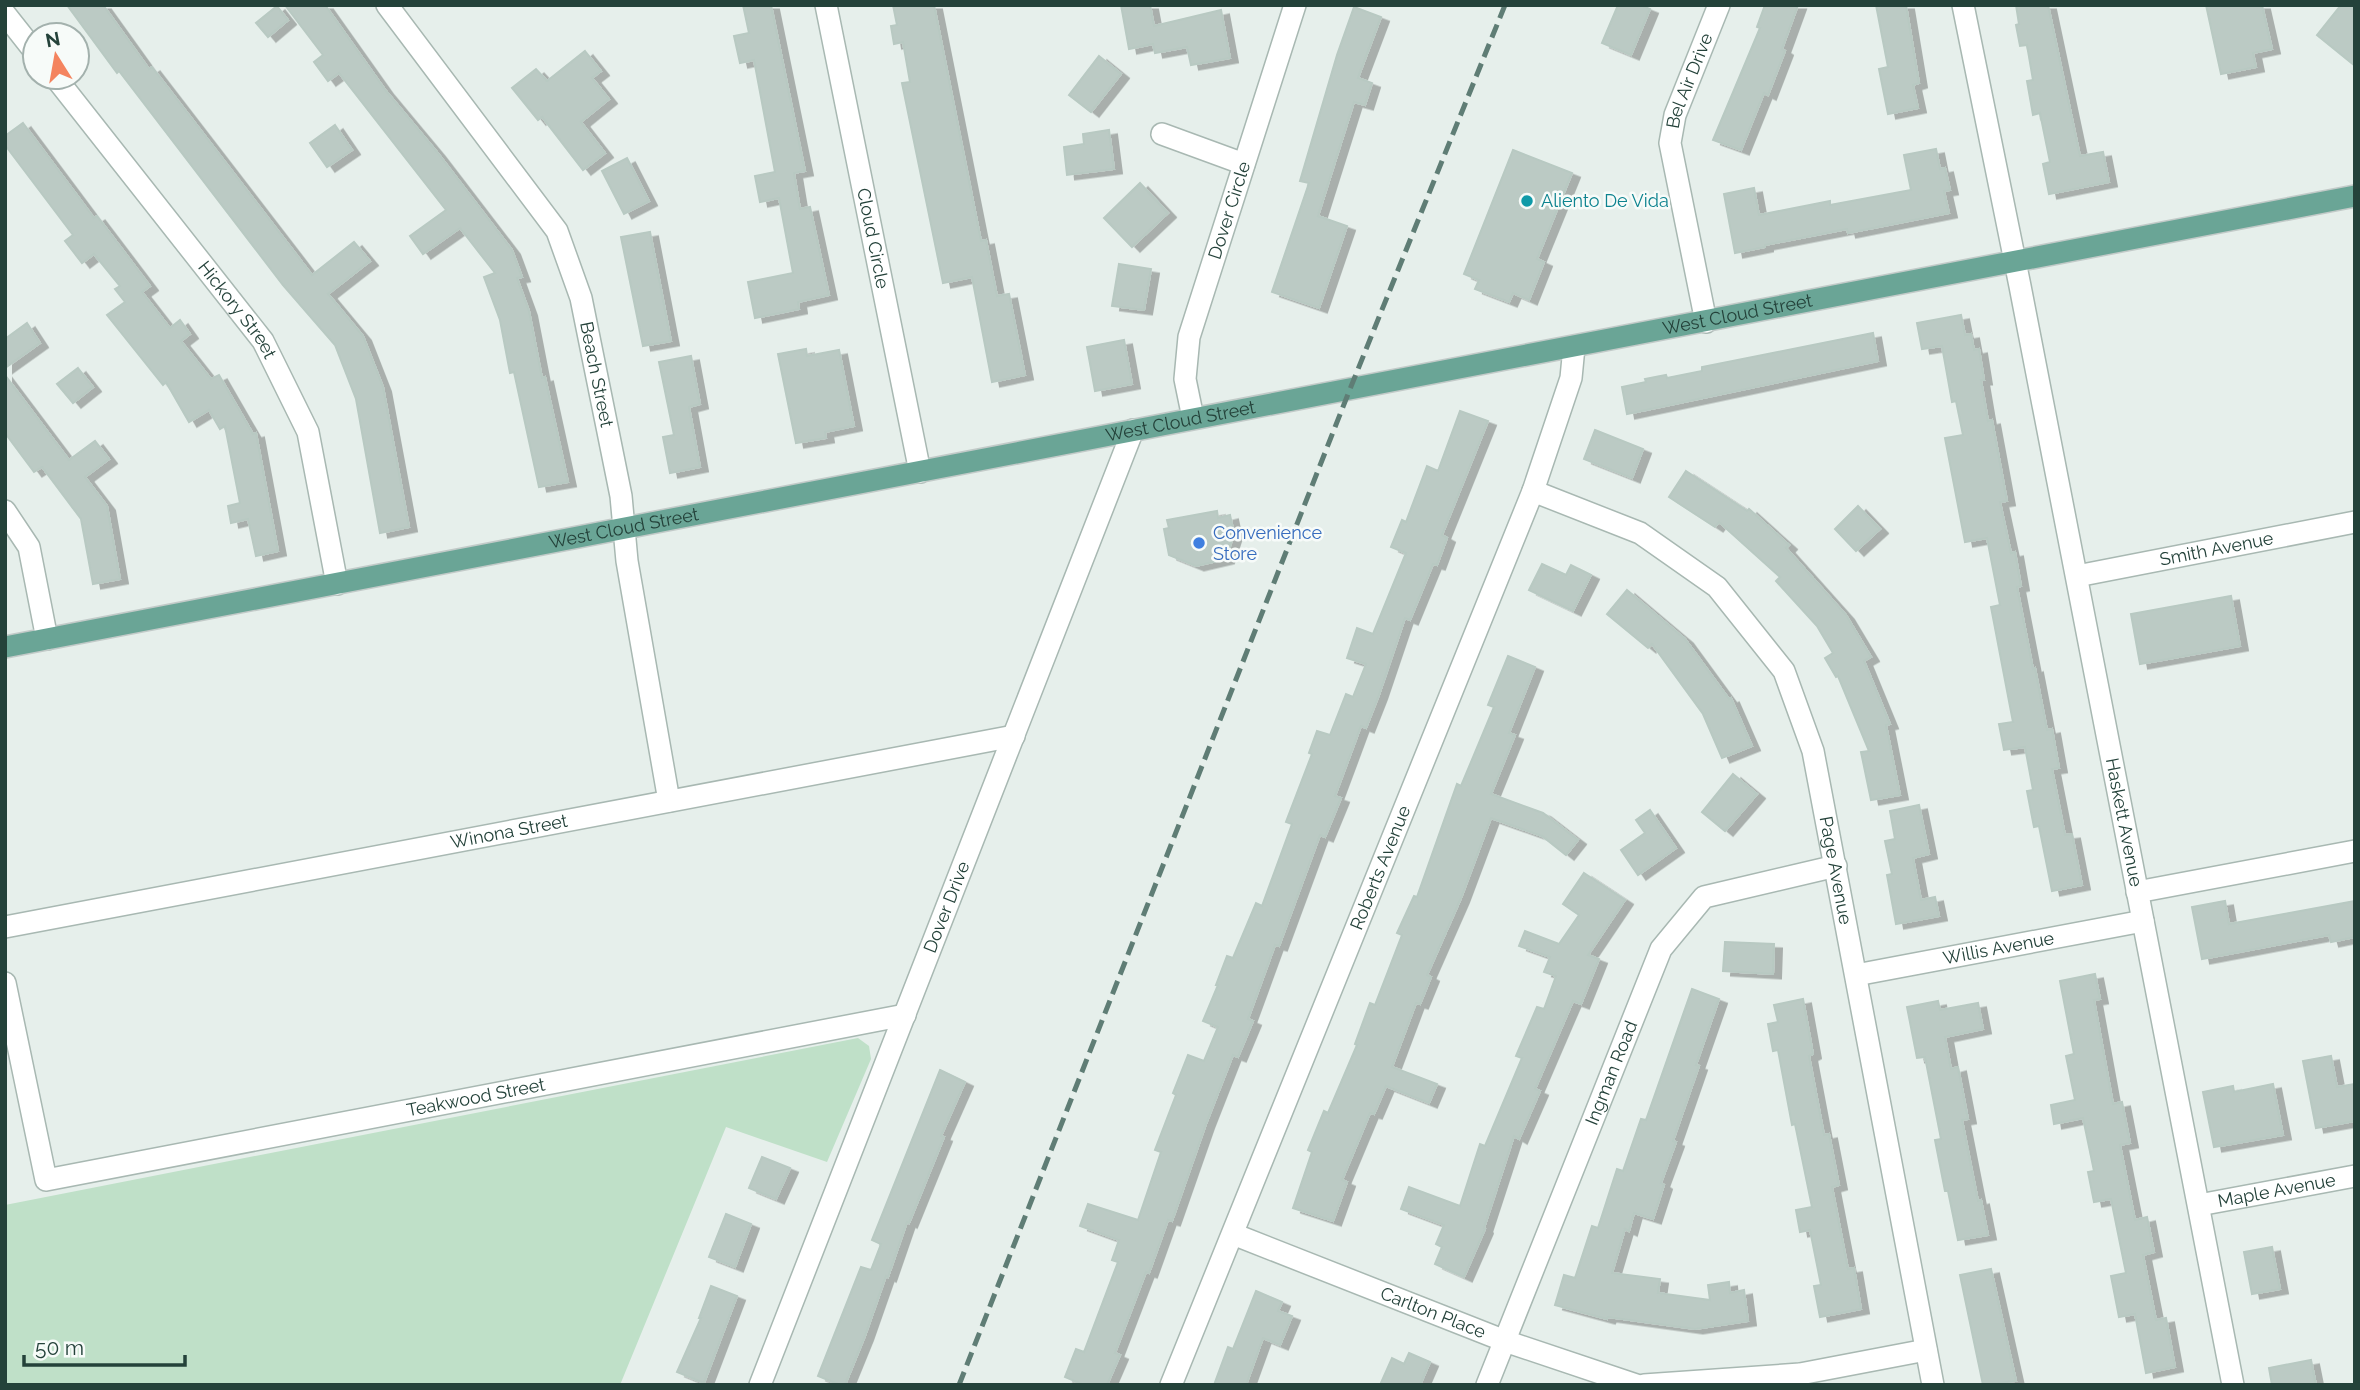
<svg xmlns="http://www.w3.org/2000/svg" width="2360" height="1390" viewBox="0 0 2360 1390" font-family="Raleway,sans-serif">
<style>
.green{fill:#bfe0c8}
.building{fill:#bbcac4;stroke:#b8c9c2;stroke-width:2;filter:url(#shadow)}
.lines{fill:none;stroke-linecap:round;stroke-linejoin:round}
.minor-casing{stroke:#a8b8b2;stroke-width:24}
.major-casing{stroke:#c2cac8;stroke-width:24}
.minor{stroke:#fff;stroke-width:21}
.major{stroke:#6aa596;stroke-width:21}
.rail{stroke:#5f7d75;stroke-width:5;stroke-dasharray:14 7;stroke-linecap:butt}
.culture-dot{fill:#0f9aa8;stroke:#f7fbf9;stroke-width:2.5}
.shop-dot{fill:#3f7fe0;stroke:#f7fbf9;stroke-width:2.5}
.labels{text-anchor:middle;stroke-width:5;stroke-linejoin:round;paint-order:stroke}
.street-label{font-size:18px;fill:#24423a;stroke:#f7fbf9}
.culture-label{font-size:18px;fill:#0d838f;stroke:#f7fbf9;text-anchor:start}
.shop-label{font-size:18px;fill:#366cbe;stroke:#f7fbf9;text-anchor:start}
</style>
<defs>
<filter id="shadow"><feDropShadow dx="8" dy="4.5" stdDeviation="0" flood-color="#0004"/></filter>
</defs>
<rect width="100%" height="100%" fill="#e6efeb"/>
<!-- green -->
<path class="green" d="M858,1038L869,1046L871,1059L827,1162L726,1127L620,1385H5V1205Z"/>
<!-- building -->
<g class="building">
<path d="M67,5H103L149,69L152,67L312,275L354,242L370,261L328,294L363,336L383,387L409,527L380,533L356,399L335,345L283,285L119,71L117,73Z"/>
<path d="M285,5H325L386,91L437,152L512,250L522,277L517,278L529,311L542,378L545,377L568,482L539,487L514,372L510,373L500,320L484,277L495,273L460,228L423,254L410,236L446,210L339,73L328,81L314,62L323,55Z"/>
<path d="M743,5H771L805,171L794,173L800,209L810,207L829,295L798,302L799,309L755,318L748,282L793,273L779,198L760,202L755,176L775,172L754,60L740,63L734,36L749,33Z"/>
<path d="M893,5H934L981,241L986,240L997,296L1009,294L1025,375L992,382L972,277L943,283L902,83L910,82L903,42L894,44L891,26L897,25Z"/>
<path d="M1121,5H1150L1154,26L1221,10L1230,58L1191,65L1187,47L1155,53L1153,44L1129,49Z"/>
<path d="M1618,5H1640L1650,9L1631,55L1602,43Z"/>
<path d="M1765,5H1798L1782,49L1785,51L1768,95L1764,93L1741,150L1713,140L1760,28L1757,27Z"/>
<path d="M1876,5H1906L1919,83L1913,85L1918,108L1888,114L1879,69L1888,67Z"/>
<path d="M2016,5H2048L2080,156L2103,152L2109,182L2049,194L2043,164L2050,162L2040,113L2033,115L2027,81L2033,80L2027,45L2020,46L2016,25L2019,24Z"/>
<path d="M2206,5H2262L2272,49L2253,53L2256,67L2221,74Z"/>
<path d="M2341,5H2355V66L2317,35Z"/>
<path d="M277,6L288,20L268,37L256,23Z"/>
<path d="M1354,7L1381,17L1358,78L1372,83L1365,105L1354,102L1318,216L1347,226L1319,308L1272,292L1309,183L1300,181L1337,55Z"/>
<path d="M585,51L601,71L592,78L609,99L581,122L605,153L583,170L542,117L538,120L512,88L536,69L547,81Z"/>
<path d="M1099,56L1121,74L1091,112L1069,95Z"/>
<path d="M23,123L94,218L97,216L150,286L142,292L170,328L180,320L190,334L181,341L211,379L219,375L253,434L256,433L278,551L256,556L248,519L231,523L228,506L240,503L225,426L220,429L209,410L189,422L166,382L163,385L107,315L125,302L115,289L120,286L94,254L82,263L65,241L73,235L5,145V136Z"/>
<path d="M335,125L352,150L327,167L310,143Z"/>
<path d="M1109,130L1114,169L1067,175L1064,147L1084,144L1083,134Z"/>
<path d="M1936,149L1940,169L1945,168L1950,190L1944,191L1949,213L1848,233L1847,229L1765,245V247L1735,253L1724,194L1754,188L1759,215L1830,201V205L1911,190L1904,155Z"/>
<path d="M1513,150L1572,173L1537,259L1544,262L1529,300L1513,293L1509,302L1475,289L1479,280L1464,274Z"/>
<path d="M627,158L649,201L624,214L602,171Z"/>
<path d="M1140,183L1168,213L1132,247L1104,218Z"/>
<path d="M650,232L671,341L643,346L621,237Z"/>
<path d="M1119,264L1151,269L1144,310L1112,306Z"/>
<path d="M1961,315L1965,335L1971,334L1974,350L1979,349L1984,380H1981L1988,421L1992,420L2007,501L2000,502L2011,553L2015,552L2021,586L2017,587L2033,669L2035,668L2047,730L2052,729L2059,768L2052,769L2065,835L2072,834L2082,885L2052,891L2039,826L2034,827L2027,791L2033,790L2025,747L2004,750L1999,724L2013,722L1991,607L2000,605L1987,538L1965,542L1945,438L1963,435L1956,401L1952,402L1942,346L1922,349L1917,323Z"/>
<path d="M27,323L40,343L5,368V339Z"/>
<path d="M1873,333L1878,361L1627,414L1622,387L1646,382L1645,379L1666,375L1667,378L1702,371V367Z"/>
<path d="M1124,340L1132,384L1095,391L1087,347Z"/>
<path d="M806,349L807,356L839,350L854,426L825,432L826,438L796,443L778,354Z"/>
<path d="M691,356L700,404L689,407L700,467L670,473L663,437L674,435L659,362Z"/>
<path d="M78,368L93,387L73,403L57,384Z"/>
<path d="M5,375L69,460L95,441L109,459L85,477L107,506L120,579L93,584L81,519L42,467L34,472L5,433Z"/>
<path d="M1460,411L1488,421L1442,535L1447,538L1437,565L1433,564L1410,620L1405,618L1379,695L1366,728L1361,726L1335,796L1341,798L1325,837L1320,835L1279,946L1275,945L1248,1019L1253,1021L1238,1057L1233,1055L1206,1124L1172,1221L1168,1220L1149,1273L1146,1272L1115,1353L1120,1355L1107,1385H1084L1065,1377L1076,1349L1084,1352L1118,1262L1112,1260L1119,1240L1080,1226L1088,1204L1138,1220L1161,1152L1155,1150L1176,1095L1173,1093L1188,1055L1204,1061L1218,1027L1203,1021L1218,985H1216L1227,956L1233,958L1256,903L1262,906L1292,824L1286,822L1312,754L1309,753L1317,731L1330,735L1346,694L1353,697L1366,664L1347,658L1357,628L1373,634L1406,553L1391,547L1402,520L1406,522L1427,466L1438,471Z"/>
<path d="M1595,430L1643,449L1632,478L1584,459Z"/>
<path d="M1686,471L1747,511L1749,509L1789,545L1786,548L1846,615L1871,657L1864,661L1890,724L1886,725L1900,795L1871,800L1861,752L1869,751L1838,676L1836,677L1825,658L1833,653L1817,626L1776,581L1780,577L1719,522L1715,527L1669,497Z"/>
<path d="M1858,506L1880,529L1856,551L1835,529Z"/>
<path d="M1217,511L1218,518L1230,515L1234,534L1226,559L1196,566L1169,555L1164,529L1169,528L1167,520Z"/>
<path d="M1542,564L1566,575L1571,565L1591,575L1573,611L1529,590Z"/>
<path d="M1627,590L1685,639L1729,699L1731,698L1752,746L1722,758L1703,714L1652,644L1648,648L1607,614Z"/>
<path d="M2231,596L2240,646L2140,664L2131,614Z"/>
<path d="M1508,656L1535,667L1509,733L1515,735L1491,794L1543,813L1578,840L1566,855L1542,836L1491,818L1461,898L1427,975L1431,977L1420,1004L1416,1003L1392,1067L1437,1084L1429,1103L1386,1086L1374,1114L1370,1113L1342,1180L1347,1182L1333,1221L1293,1208L1312,1152L1308,1150L1324,1111L1328,1113L1357,1045L1355,1044L1370,1003L1375,1005L1402,935L1397,933L1414,896L1417,897L1457,784L1461,786L1494,707L1488,705Z"/>
<path d="M1733,774L1757,794L1725,831L1702,812Z"/>
<path d="M1919,805L1929,854L1913,858L1921,900L1935,897L1939,916L1896,924L1887,875L1892,874L1885,841L1895,839L1890,811Z"/>
<path d="M1650,810L1676,848L1638,875L1621,850L1645,833L1636,820Z"/>
<path d="M1584,873L1625,900L1588,955L1599,959L1581,1004L1573,1001L1535,1089L1540,1091L1519,1139L1514,1136L1484,1228L1485,1229L1464,1277L1435,1264L1442,1247L1436,1244L1444,1225L1401,1209L1409,1187L1460,1206L1480,1144L1485,1146L1522,1058L1516,1056L1537,1007L1544,1009L1556,976L1544,972L1550,957L1519,946L1525,931L1559,944L1579,915L1563,904Z"/>
<path d="M2225,901L2229,924L2355,901V937L2331,942L2329,935L2202,959L2192,907Z"/>
<path d="M1725,942L1774,944L1773,974L1723,971Z"/>
<path d="M2095,974L2100,999L2094,1000L2113,1104L2122,1102L2130,1143L2120,1145L2135,1220L2147,1217L2154,1252L2143,1255L2156,1320L2166,1318L2175,1367L2146,1373L2135,1314L2119,1317L2111,1276L2126,1273L2111,1199L2094,1202L2088,1172L2094,1171L2083,1118L2054,1124L2051,1105L2075,1100L2066,1056L2074,1054L2060,981Z"/>
<path d="M1692,989L1719,999L1696,1065L1699,1066L1673,1141L1676,1142L1661,1183L1664,1185L1653,1219L1634,1213L1629,1231L1625,1229L1612,1273L1660,1279L1658,1293L1710,1300L1708,1285L1729,1282L1730,1293L1744,1290L1748,1321L1695,1329L1608,1317L1607,1319L1555,1305L1564,1275L1575,1278L1592,1226L1598,1228L1617,1169L1623,1171L1641,1119L1646,1120Z"/>
<path d="M1803,999L1813,1054L1809,1056L1824,1135L1829,1134L1839,1185L1832,1187L1848,1269L1854,1268L1861,1309L1820,1317L1814,1286L1821,1285L1810,1230L1800,1232L1796,1210L1812,1207L1795,1124L1792,1125L1778,1050L1773,1051L1768,1024L1778,1022L1774,1005Z"/>
<path d="M1938,1001L1940,1010L1978,1003L1983,1029L1945,1037L1951,1069L1958,1067L1968,1119L1962,1120L1978,1201L1981,1200L1988,1235L1958,1240L1948,1191H1945L1935,1140L1941,1139L1925,1057L1917,1058L1907,1007Z"/>
<path d="M2331,1056L2337,1087L2355,1084V1121L2316,1128L2303,1061Z"/>
<path d="M940,1070L965,1082L941,1136L944,1137L909,1223L907,1222L888,1277L886,1276L865,1336L845,1385H840L818,1376L861,1267L871,1270L881,1244L872,1240Z"/>
<path d="M2273,1084L2283,1135L2214,1147L2203,1092L2233,1086L2234,1092Z"/>
<path d="M762,1157L790,1168L776,1199L749,1188Z"/>
<path d="M726,1214L751,1224L735,1267L709,1257Z"/>
<path d="M2272,1247L2280,1289L2252,1294L2244,1252Z"/>
<path d="M1991,1269L2016,1381L1983,1385L1960,1275Z"/>
<path d="M711,1286L737,1296L704,1383L677,1372L701,1318H699Z"/>
<path d="M1256,1291L1282,1302L1278,1311L1292,1316L1280,1345L1263,1338L1246,1385H1214L1228,1347L1233,1349Z"/>
<path d="M1409,1353L1430,1362L1420,1385H1380L1392,1358L1404,1364Z"/>
<path d="M2311,1360L2316,1385H2272L2269,1368Z"/>
</g>
<g class="lines">
<defs>
<g id="minor">
<path id="s1" d="M387,5L557,231L581,298L621,496L627,561L669,801"/>
<path id="s2" d="M826,5L920,472"/>
<path id="s3" d="M1963,5L2020,286L2233,1385"/>
<path d="M5,14L35,52"/>
<path id="s4" d="M55,77L263,341L308,432L337,584"/>
<path d="M1162,134L1244,164"/>
<path id="s5" d="M1706,322L1670,143L1675,115L1719,5"/>
<path id="s6" d="M1193,418L1185,379L1189,337L1295,5"/>
<path id="s7" d="M1533,491L1640,533L1717,587L1784,671L1813,751L1933,1385"/>
<path d="M5,511L29,547L47,639"/>
<path id="s8" d="M2077,576L2355,522"/>
<path d="M2137,892L2355,851"/>
<path id="s9" d="M5,927L1014,736"/>
<path id="s10" d="M1856,975L2143,921"/>
<path id="s11" d="M5,983L46,1180L905,1015"/>
<path id="s12" d="M2199,1205L2355,1176"/>
<path id="s13" d="M1233,1234L1505,1341L1636,1385"/>
<path id="s14" d="M760,1385L1133,430"/>
<path id="s15" d="M1171,1385L1533,491L1571,378L1574,347"/>
<path id="s16" d="M1487,1385L1661,949L1704,897L1836,866"/>
<path d="M1644,1385L1800,1374L1926,1350"/>
</g>
<g id="major">
<path id="s17" d="M5,647L2355,196"/>
</g>
</defs>
<!-- minor casing -->
<use href="#minor" class="minor-casing"/>
<!-- major casing -->
<use href="#major" class="major-casing"/>
<!-- minor -->
<use href="#minor" class="minor"/>
<!-- major -->
<use href="#major" class="major"/>
<!-- rail -->
<path class="rail" d="M959,1385L1350,389L1505,5"/>
</g>
<!-- markers -->
<circle class="culture-dot" cx="1527" cy="201" r="7"/>
<circle class="shop-dot" cx="1199" cy="543" r="7"/>
<g class="labels">
<!-- street labels -->
<g class="street-label">
<text dy="6" stroke="none"><textPath href="#s5" startOffset="248">Bel Air Drive</textPath></text>
<text dy="6" stroke="none"><textPath href="#s6" startOffset="215">Dover Circle</textPath></text>
<text dy="6" stroke="none"><textPath href="#s2" startOffset="238">Cloud Circle</textPath></text>
<text dy="6" stroke="none"><textPath href="#s4" startOffset="296">Hickory Street</textPath></text>
<text dy="6" stroke="none"><textPath href="#s17" startOffset="1764">West Cloud Street</textPath></text>
<text dy="6" stroke="none"><textPath href="#s1" startOffset="432">Beach Street</textPath></text>
<text dy="6" stroke="none"><textPath href="#s17" startOffset="1197">West Cloud Street</textPath></text>
<text dy="6" stroke="none"><textPath href="#s17" startOffset="630">West Cloud Street</textPath></text>
<text dy="6" stroke="none"><textPath href="#s8" startOffset="142">Smith Avenue</textPath></text>
<text dy="6" stroke="none"><textPath href="#s3" startOffset="833">Haskett Avenue</textPath></text>
<text dy="6" stroke="none"><textPath href="#s9" startOffset="513">Winona Street</textPath></text>
<text dy="6" stroke="none"><textPath href="#s15" startOffset="558">Roberts Avenue</textPath></text>
<text dy="6" stroke="none"><textPath href="#s7" startOffset="523">Page Avenue</textPath></text>
<text dy="6" stroke="none"><textPath href="#s14" startOffset="513">Dover Drive</textPath></text>
<text dy="6" stroke="none"><textPath href="#s10" startOffset="145">Willis Avenue</textPath></text>
<text dy="6" stroke="none"><textPath href="#s16" startOffset="336">Ingman Road</textPath></text>
<text dy="6" stroke="none"><textPath href="#s11" startOffset="639">Teakwood Street</textPath></text>
<text dy="6" stroke="none"><textPath href="#s12" startOffset="79">Maple Avenue</textPath></text>
<text dy="6" stroke="none"><textPath href="#s13" startOffset="215">Carlton Place</textPath></text>
</g>
<!-- culture labels -->
<g class="culture-label">
<text x="1541" y="207">Aliento De Vida</text>
</g>
<!-- shop labels -->
<g class="shop-label">
<text x="1213" y="539">Convenience<tspan x="1213" dy="21">Store</tspan></text>
</g>
</g>
<!-- border -->
<rect width="2360" height="1390" fill="none" stroke="#24423a" stroke-width="14"/>
<!-- north arrow -->
<g transform="translate(56 56) rotate(349)"><circle r="33" fill="#f7fbf9" stroke="#a3b1ad" stroke-width="2"/>
<path d="M0-5L12 26L0 18L-12 26Z" fill="#f4845f"/>
<text y="-10" font-size="19" font-weight="bold" text-anchor="middle" fill="#24423a">N</text>
</g>
<!-- scale -->
<path d="M24 1355v10h161v-10" fill="none" stroke="#24423a" stroke-width="3.5"/>
<text x="35" y="1355" font-size="21" fill="#24423a" stroke="#f7fbf9" stroke-width="5" paint-order="stroke">50 m</text>
</svg>
